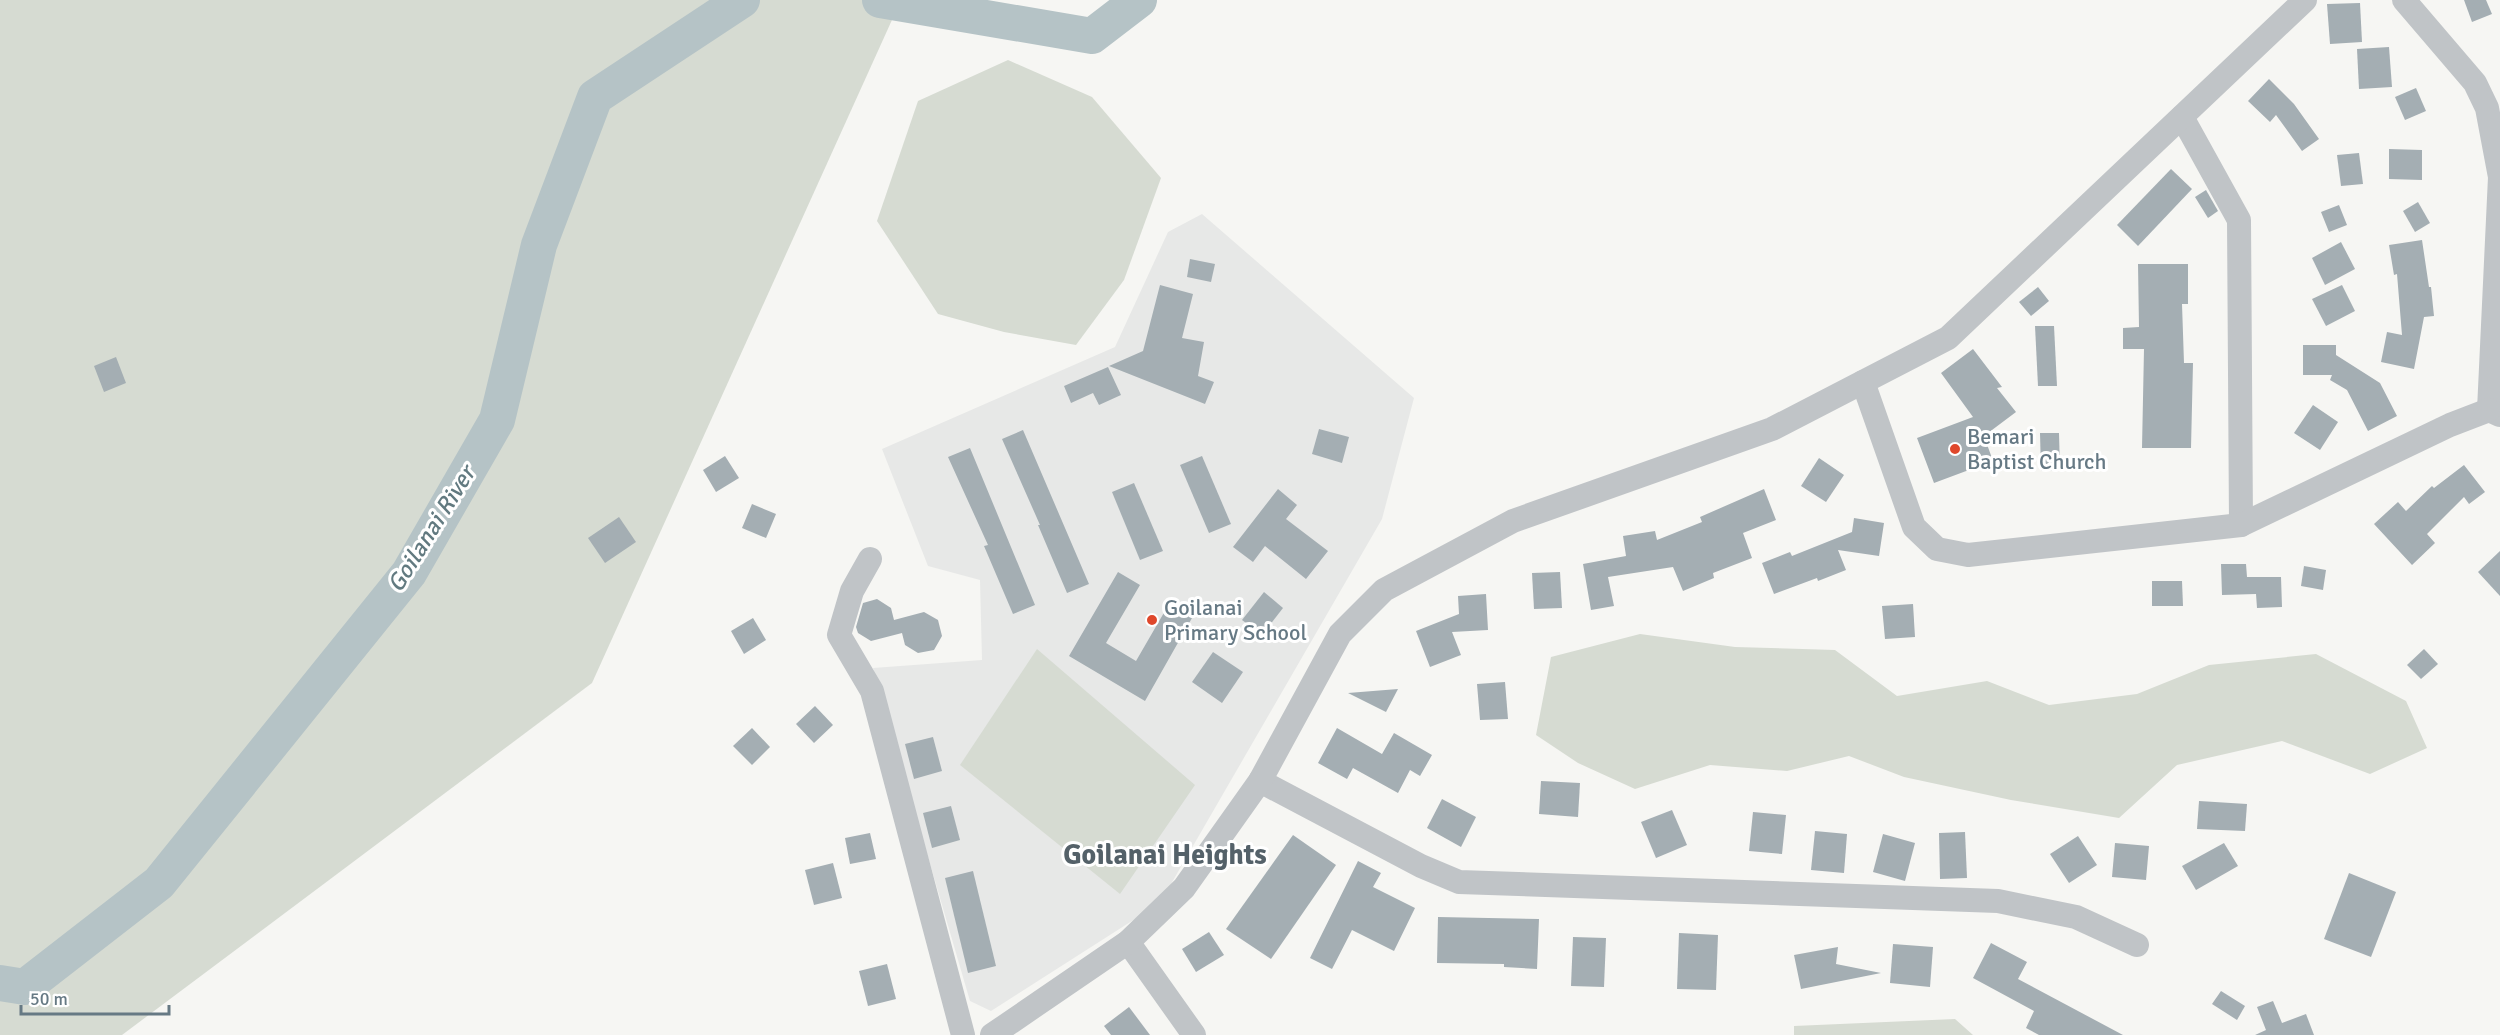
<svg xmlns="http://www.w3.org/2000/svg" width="2500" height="1035" viewBox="0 0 2500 1035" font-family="Signika,sans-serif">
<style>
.built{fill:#e7e8e7}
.green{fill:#d6dbd2}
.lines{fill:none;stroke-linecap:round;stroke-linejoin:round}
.river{stroke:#b5c3c6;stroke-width:36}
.building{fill:#a4aeb3}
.street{stroke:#c0c4c7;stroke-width:24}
.poi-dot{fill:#df472b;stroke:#fff;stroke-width:2}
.labels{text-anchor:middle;stroke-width:6;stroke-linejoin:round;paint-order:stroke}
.poi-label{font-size:22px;fill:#667984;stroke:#fff;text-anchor:start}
.water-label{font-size:24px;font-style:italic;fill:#627a80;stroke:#fff}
.district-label{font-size:28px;font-weight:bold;fill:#546169;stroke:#fff}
</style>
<rect width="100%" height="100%" fill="#f6f6f3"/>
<!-- built -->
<path class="built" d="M1202,214L1414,398L1382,519L1160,903L991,1011L970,1001L873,668L982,660L980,580L928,566L882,449L1115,347L1168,232Z"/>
<!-- green -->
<g class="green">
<path d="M0,0H901L592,683L122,1035H0Z"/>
<path d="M1008,60L1092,97L1161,178L1124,280L1076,345L1004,332L938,314L877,221L918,101Z"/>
<path d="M1640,634L1735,647L1835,650L1897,696L1987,681L2049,705L2137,694L2209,665L2316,654L2406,701L2427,748L2370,774L2282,741L2177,765L2119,818L2011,800L1904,777L1849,756L1787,771L1710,765L1635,789L1578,763L1536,735L1551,657Z"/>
<path d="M1037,649L1195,785L1120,894L960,765Z"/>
<path d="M1955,1019L1973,1035H1794V1026Z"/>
</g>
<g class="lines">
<!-- river -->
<g class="river">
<path d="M880,0L1092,36L1139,0"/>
<path d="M0,983L25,987L159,883L409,573L497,420L539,245L595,97L742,0"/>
</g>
</g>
<!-- building -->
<g class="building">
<path d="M2464,0H2486L2492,14L2472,22Z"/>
<path d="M2360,3L2362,42L2330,44L2327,4Z"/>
<path d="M2389,47L2392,87L2359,89L2357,49Z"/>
<path d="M2269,79L2294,104L2319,139L2302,151L2276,115L2270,122L2248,101Z"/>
<path d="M2416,88L2426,111L2405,120L2395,97Z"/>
<path d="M2389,149L2422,150V180L2389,179Z"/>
<path d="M2359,153L2363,184L2341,186L2337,155Z"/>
<path d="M2171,169L2192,189L2138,246L2117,225Z"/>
<path d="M2206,190L2218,211L2208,218L2195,197Z"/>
<path d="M2418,202L2430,223L2415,232L2403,211Z"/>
<path d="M2339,205L2347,225L2329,232L2321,212Z"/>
<path d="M2422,240L2429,287H2431L2434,316L2424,317L2414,369L2381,362L2387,332L2402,335L2397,274L2394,275L2389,245Z"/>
<path d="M2341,242L2355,269L2325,285L2312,258Z"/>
<path d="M1190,259L1215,264L1211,282L1187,277Z"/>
<path d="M2138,264H2188V304H2182L2184,363H2193L2191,448H2142L2144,349H2123V328L2139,327Z"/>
<path d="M1160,285L1193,294L1182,338L1204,342L1198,376L1214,382L1205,404L1109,366L1143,351Z"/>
<path d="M2342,285L2355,311L2326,326L2312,299Z"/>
<path d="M2038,287L2049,301L2031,316L2019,302Z"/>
<path d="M2035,326H2054L2057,386H2038Z"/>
<path d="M2303,345H2336V355L2380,383L2397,416L2368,431L2347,390L2330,380L2332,375H2303Z"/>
<path d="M1973,349L2002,387L1997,388L2016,412L1984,436L1993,461L1934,483L1917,438L1973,417L1941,373Z"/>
<path d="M116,357L126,383L104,392L94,366Z"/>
<path d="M1108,367L1121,395L1099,405L1093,393L1071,403L1064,386Z"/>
<path d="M2313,405L2338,422L2320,450L2294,433Z"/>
<path d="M1319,429L1349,437L1342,463L1312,454Z"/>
<path d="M1023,430L1089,584L1067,593L1038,525H1040L1002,439Z"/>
<path d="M2040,433H2059L2060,470L2041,471Z"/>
<path d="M970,448L1035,605L1013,614L984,546L988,545L948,457Z"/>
<path d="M725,456L739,478L716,492L703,470Z"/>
<path d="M1202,456L1231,524L1209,533L1180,465Z"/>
<path d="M1819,458L1844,475L1826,502L1801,486Z"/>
<path d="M2464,465L2485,492L2469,504L2464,497L2427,534L2435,543L2412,565L2374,524L2398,502L2406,511L2432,486L2434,488Z"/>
<path d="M1134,483L1163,551L1140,560L1112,492Z"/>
<path d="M1278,489L1297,505L1286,519L1328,551L1306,579L1265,546L1253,562L1233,547Z"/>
<path d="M1764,489L1776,520L1743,533L1752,558L1713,573L1714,578L1683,591L1673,567L1608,577L1614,606L1591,610L1583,564L1626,556L1623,536L1655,531L1657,540L1702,522L1700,517Z"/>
<path d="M752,504L776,514L766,538L742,528Z"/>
<path d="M619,517L636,542L605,563L588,538Z"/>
<path d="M1854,518L1884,523L1879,556L1838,550L1846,570L1818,581L1817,578L1774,594L1762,563L1790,552L1792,556L1852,532Z"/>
<path d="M2500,551V596L2478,572Z"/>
<path d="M2221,564H2246L2247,577H2281L2282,607L2257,608L2256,594L2222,595Z"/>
<path d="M2304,566L2326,570L2323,590L2301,586Z"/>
<path d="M1118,572L1140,585L1106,643L1136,661L1169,604L1192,618L1145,701L1069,656Z"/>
<path d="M1560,572L1562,608L1534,609L1532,573Z"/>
<path d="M2152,581H2182L2183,606H2152Z"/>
<path d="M1264,592L1283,608L1262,635L1242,620Z"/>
<path d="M1486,594L1488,630L1452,632L1461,655L1430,667L1416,631L1459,614L1458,596Z"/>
<path d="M877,599L891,608L894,620L924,612L938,620L942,636L934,650L918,653L905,645L902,633L871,641L858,633L856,627L863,603Z"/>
<path d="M1913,604L1915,637L1885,639L1882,606Z"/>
<path d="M753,618L766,640L744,654L731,631Z"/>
<path d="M2424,649L2438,664L2421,679L2407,665Z"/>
<path d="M1213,652L1243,672L1222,703L1192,682Z"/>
<path d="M1505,682L1508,719L1480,720L1477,684Z"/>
<path d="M1398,689L1386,712L1348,693Z"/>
<path d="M815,706L833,725L814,743L796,724Z"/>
<path d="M752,728L770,747L752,765L733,746Z"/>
<path d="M1337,728L1382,754L1394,733L1432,755L1420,776L1410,770L1398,793L1353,768L1347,779L1318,763Z"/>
<path d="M933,737L942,771L914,779L905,744Z"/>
<path d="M1541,781L1580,783L1578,817L1539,814Z"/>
<path d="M1442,799L1476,817L1461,847L1427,828Z"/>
<path d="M2199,801L2247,804L2245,831L2197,829Z"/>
<path d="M951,806L960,840L932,848L923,813Z"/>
<path d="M1672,810L1687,845L1656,858L1641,822Z"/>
<path d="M1753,812L1786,815L1782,854L1749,851Z"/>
<path d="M1815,831L1847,834L1844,873L1811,870Z"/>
<path d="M1965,832L1967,878L1940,879L1939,833Z"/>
<path d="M870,833L876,859L850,864L845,838Z"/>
<path d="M1883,834L1915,843L1905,881L1873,872Z"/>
<path d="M1293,835L1336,865L1271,959L1226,929Z"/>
<path d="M2078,836L2097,865L2069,883L2050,854Z"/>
<path d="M2115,843L2149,846L2146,880L2112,877Z"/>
<path d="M2224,843L2238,866L2196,890L2182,866Z"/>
<path d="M1358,861L1381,873L1373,887L1415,908L1394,951L1352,930L1332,969L1310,958Z"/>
<path d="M833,863L842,898L814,905L805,870Z"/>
<path d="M973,871L996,966L968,973L945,878Z"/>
<path d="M2349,873L2396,892L2371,957L2324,939Z"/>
<path d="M1438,917L1539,919L1537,969L1504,967V964L1437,963Z"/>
<path d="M1209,932L1224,955L1196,972L1182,949Z"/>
<path d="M1679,933L1718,935L1716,990L1677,989Z"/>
<path d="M1573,937L1606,938L1604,987L1571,986Z"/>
<path d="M1991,943L2027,962L2018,979L2123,1035H2039L2026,1028L2034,1011L1973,978Z"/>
<path d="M1893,944L1933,947L1930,987L1890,983Z"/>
<path d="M1838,947L1836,964L1881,973L1801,989L1794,955Z"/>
<path d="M887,964L896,999L868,1006L859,971Z"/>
<path d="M2221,991L2245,1006L2237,1020L2212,1004Z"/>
<path d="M2273,1001L2282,1023L2306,1014L2314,1035H2255L2266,1030L2257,1007Z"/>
<path d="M1129,1007L1150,1035H1111L1104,1026Z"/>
</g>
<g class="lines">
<!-- street -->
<g class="street">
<path d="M2404,0L2475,83L2487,108L2500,177L2489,410L2500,415"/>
<path d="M2182,117L2239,220L2241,525"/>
<path d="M1863,382L1914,527L1937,549L1968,555L2241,525L2450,425L2489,410"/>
<path d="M870,559L852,591L839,635L872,691L963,1035"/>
<path d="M1260,781L1421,866L1459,882L1998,901L2076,917L2137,945"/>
<path d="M1128,942L1194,1035"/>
<path d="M992,1035L1128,942L1184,888L1260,781L1340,634L1384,590L1513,521L1772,429L1948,338L2305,0"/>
</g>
</g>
<!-- markers -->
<g class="poi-dot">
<circle cx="1955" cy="449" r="6"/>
<circle cx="1152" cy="620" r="6"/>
</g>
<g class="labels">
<!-- poi labels -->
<g class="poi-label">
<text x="1967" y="444">Bemari<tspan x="1967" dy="25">Baptist Church</tspan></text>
<text x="1164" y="615">Goilanai<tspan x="1164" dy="25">Primary School</tspan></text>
</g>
<!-- water labels -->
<g class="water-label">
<text transform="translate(431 529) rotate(-58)" y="8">Goilanai River</text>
</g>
<!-- district labels -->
<g class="district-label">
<text x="1165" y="864">Goilanai Heights</text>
</g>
</g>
<!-- scale -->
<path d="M21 1005v9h148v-9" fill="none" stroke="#667984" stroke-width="3"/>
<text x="30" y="1005" font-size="18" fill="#667984" stroke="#ffffff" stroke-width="4.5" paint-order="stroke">50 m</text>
</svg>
